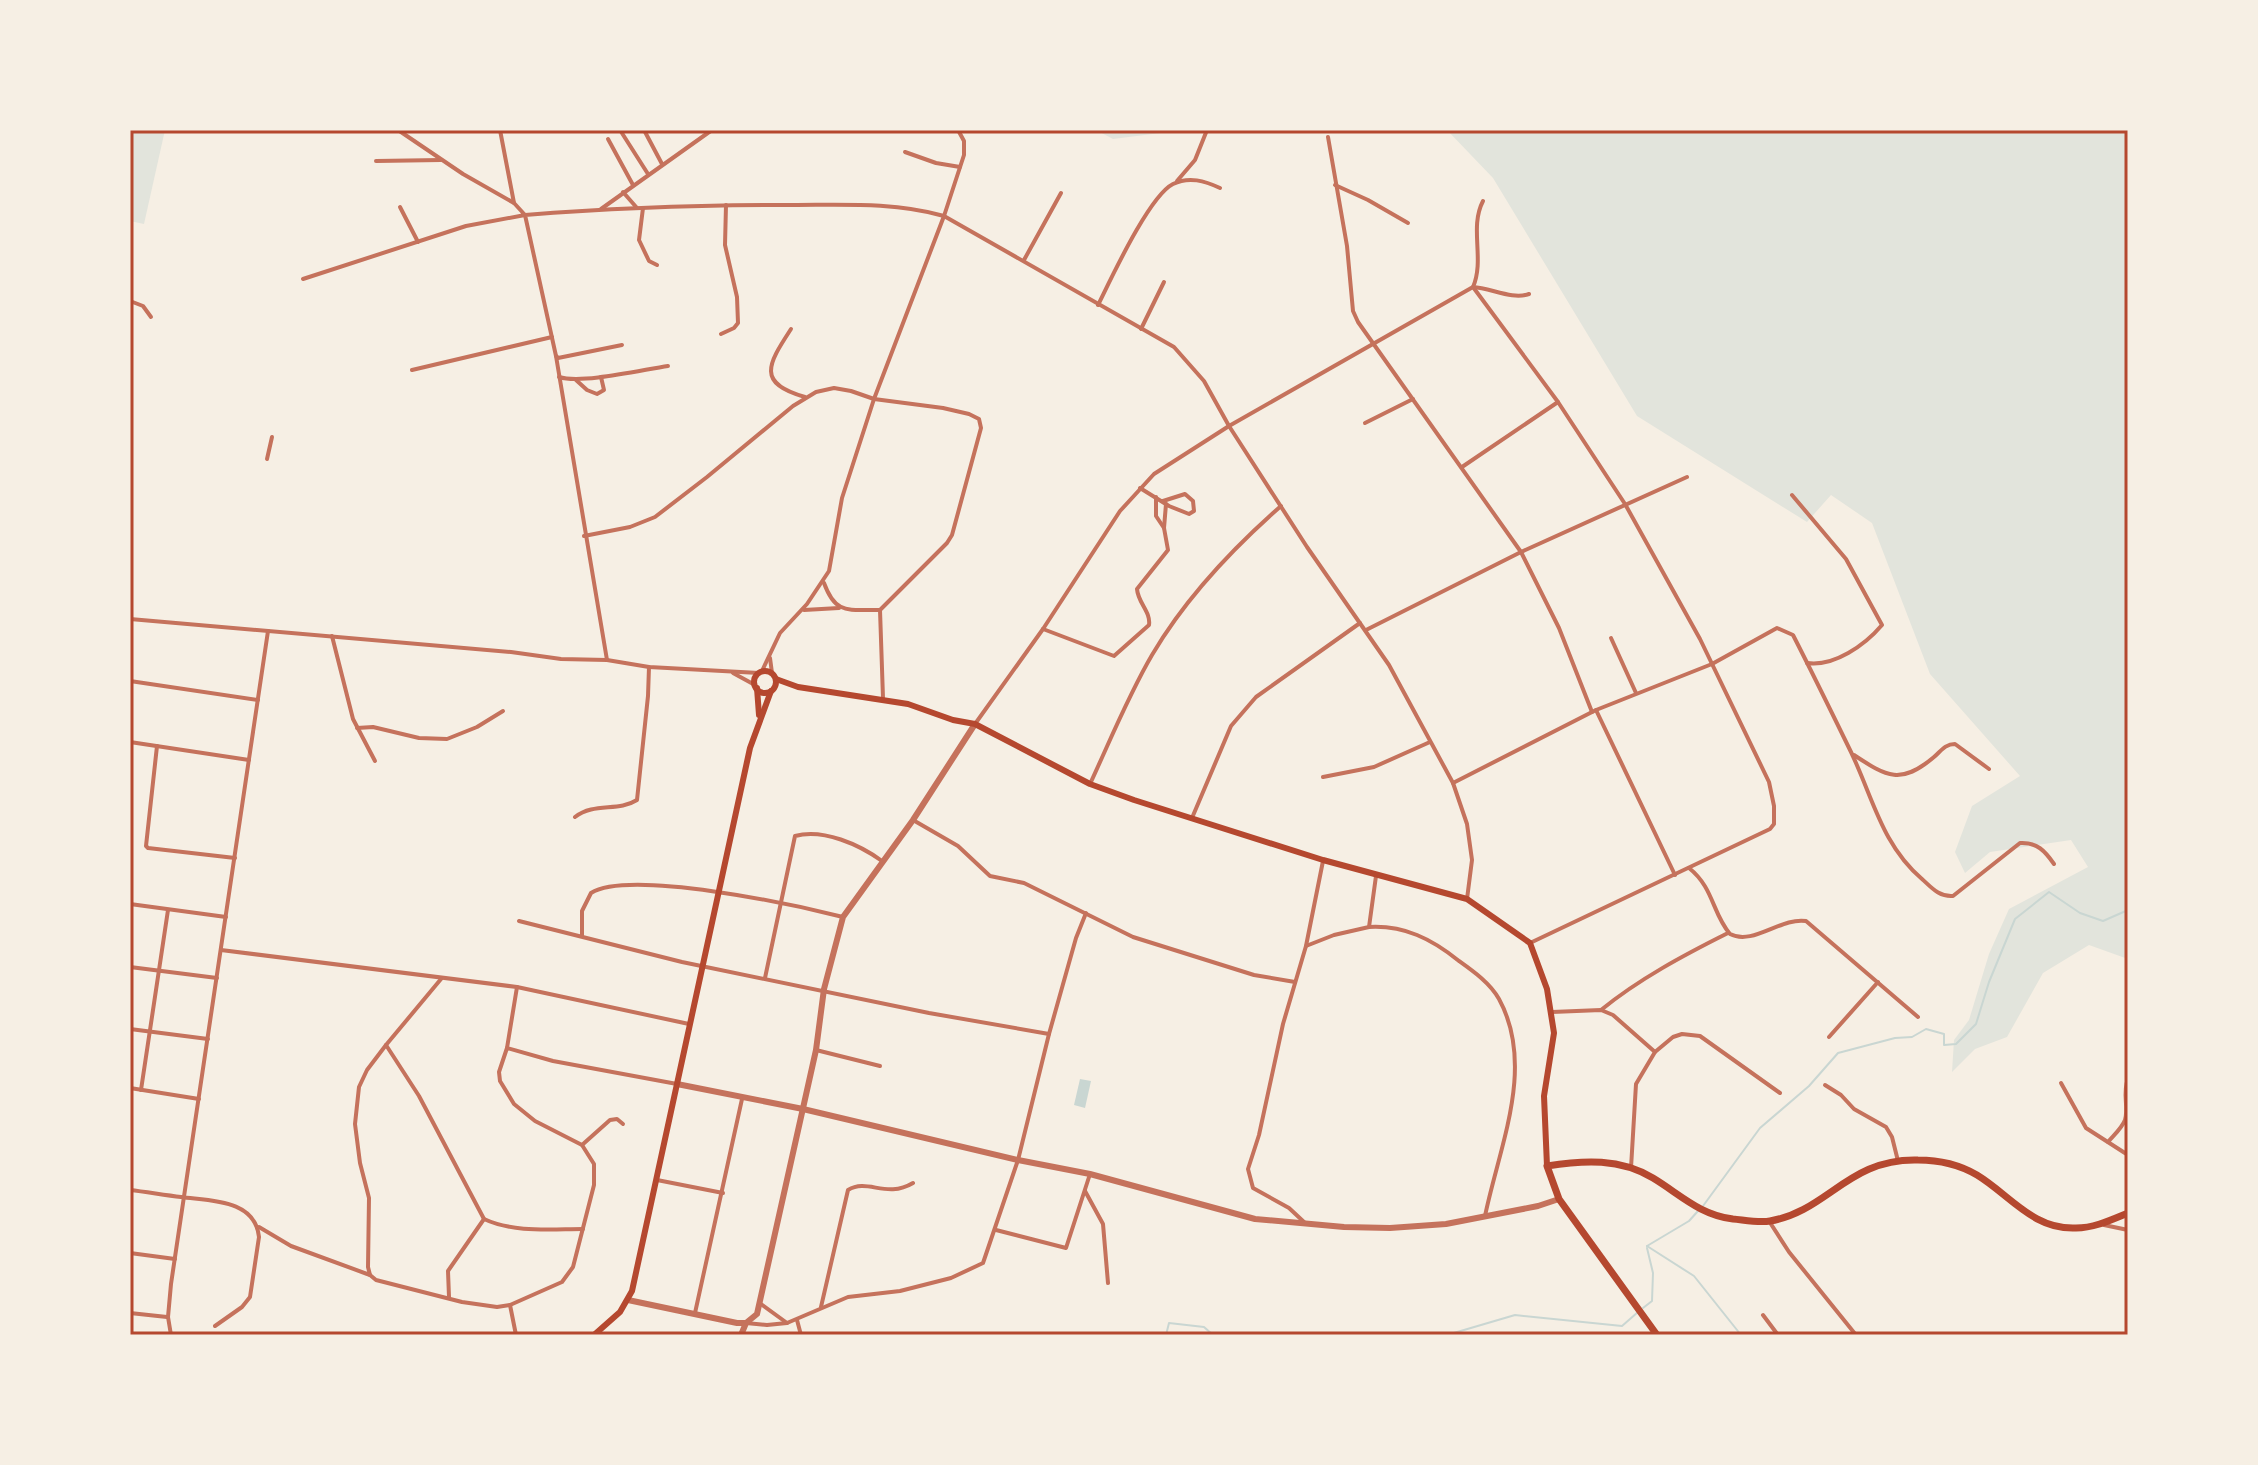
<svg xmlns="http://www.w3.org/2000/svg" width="2258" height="1465" viewBox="0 0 2258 1465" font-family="Rubik,sans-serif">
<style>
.green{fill:#e2e4dc}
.water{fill:#c9d6d2}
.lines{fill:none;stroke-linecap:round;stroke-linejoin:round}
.stream{stroke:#c9d6d2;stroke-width:2}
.minor{stroke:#c5725c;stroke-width:4}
.tertiary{stroke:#c5725c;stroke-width:6}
.secondary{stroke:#b5482f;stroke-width:6}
.trunk{stroke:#b5482f;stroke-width:7}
.neatline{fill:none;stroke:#b5482f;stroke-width:3}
</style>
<rect width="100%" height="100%" fill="#f6efe4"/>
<!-- green -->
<g class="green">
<path d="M130,130H165L144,224L130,221Z"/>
<path d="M1096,130H1184L1113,139Z"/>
<path d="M1447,130H2128V959L2089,945L2043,973L2007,1037L1975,1049L1952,1072L1954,1040L1969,1020L1989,954L2009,909L2088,867L2071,840L1990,852L1965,873L1955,852L1972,806L2020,776L1930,674L1872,523L1831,495L1807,522L1637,416L1493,178Z"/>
</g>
<!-- water -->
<path class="water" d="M1080,1079L1091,1081L1085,1108L1074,1105Z"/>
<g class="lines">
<!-- stream -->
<g class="stream">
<path d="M1703,1206L1760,1128L1809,1086L1838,1053L1895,1038L1912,1037L1926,1029L1944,1034V1045L1956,1044L1976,1024L1989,982L2015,919L2049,892L2080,913L2103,921L2128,910"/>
<path d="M1647,1246L1689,1221L1698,1211"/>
<path d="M1647,1246L1694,1276L1741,1335"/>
<path d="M1643,1308L1652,1301L1653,1273L1647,1248"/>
<path d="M1166,1335L1169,1323L1204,1327L1213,1335"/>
<path d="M1447,1335L1515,1315L1622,1326L1638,1312"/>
</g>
<!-- minor -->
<g class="minor">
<path d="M398,130L463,174L514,203"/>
<path d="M620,130L648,174"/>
<path d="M644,130L662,164"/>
<path d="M756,130H771"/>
<path d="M1328,137L1347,246L1353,311L1358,322L1521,552L1559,628L1592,712"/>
<path d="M608,139L633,185"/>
<path d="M905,152L936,163L960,167"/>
<path d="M376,161L441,160"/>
<path d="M1177,181L1195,160L1207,130"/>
<path d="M1335,185L1368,200L1408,223"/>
<path d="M623,192L637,208"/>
<path d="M1483,201C1469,228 1485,259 1473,287L1558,402L1625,504L1700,639L1769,782L1774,806V824L1770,829L1530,943"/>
<path d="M400,207L418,242"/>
<path d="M643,208L639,240L649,261L657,265"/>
<path d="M601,209L712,130"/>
<path d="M1024,260L1061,193"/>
<path d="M303,279L466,226L525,215L514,203L500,130"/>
<path d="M130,301L143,306L151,317"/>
<path d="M1098,305C1111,279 1149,196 1173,184C1189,176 1205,181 1220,188"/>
<path d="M791,329C769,363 755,383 805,397"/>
<path d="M1141,329L1164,282"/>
<path d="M721,334L734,328L738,323L737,297L725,245L726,205"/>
<path d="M556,356L558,358L622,345"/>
<path d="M412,370L552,337"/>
<path d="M559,377C582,384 641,370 668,366"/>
<path d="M576,380L587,390L597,394L604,390L601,377"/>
<path d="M1365,423L1413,399"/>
<path d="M267,459L272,437"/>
<path d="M1462,467L1558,402"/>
<path d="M1140,488L1169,506L1189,514L1194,511L1193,501L1185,494L1163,501"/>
<path d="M1792,495L1846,559L1882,625C1865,645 1834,667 1807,663"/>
<path d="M1156,497V516L1164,528"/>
<path d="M584,536L630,527L655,517L707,477L793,406L816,392L834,388L851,391L874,399L943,408L969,414L979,419L981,428L952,535L947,543L880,610C849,609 836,616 824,583"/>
<path d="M804,610L839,608"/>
<path d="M880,610L883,698"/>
<path d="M130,619L511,652L561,659L607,660L649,667L759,673"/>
<path d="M1043,629L1114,656L1149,625C1151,612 1138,603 1137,589L1168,550L1164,528L1166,504"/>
<path d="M1366,630L1521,552L1687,477"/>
<path d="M332,636L353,719L375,761"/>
<path d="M1611,638L1636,693"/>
<path d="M770,658L772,673"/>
<path d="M607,660L556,356L525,215C613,208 703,205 793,205C844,205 894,202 944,216L1174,347L1204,381L1229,426L1307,547L1389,665L1453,783L1467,824L1472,860L1467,899"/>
<path d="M762,671L780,633L807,604L829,571L842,498L874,399L944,216L964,155V141L958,130"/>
<path d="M733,673L755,685"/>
<path d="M130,681L258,700"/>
<path d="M1596,710L1675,875"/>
<path d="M975,724L1043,629L1120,511L1154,474L1229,426L1473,287C1491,288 1512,300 1529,294"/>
<path d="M357,728L373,727L419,738L447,739L477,727L503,711"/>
<path d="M130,742L249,760"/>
<path d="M157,746L146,846L148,848L235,858"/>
<path d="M1854,755C1887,777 1901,785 1934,757C1941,751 1945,744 1955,744L1989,769"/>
<path d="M1323,777L1374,767L1430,742"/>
<path d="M1453,783L1596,710L1712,664L1777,628L1793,635C1813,674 1832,713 1851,752C1873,798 1882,845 1922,879C1932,888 1939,897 1953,896L2020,843C2037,842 2045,851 2054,864"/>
<path d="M1090,784C1110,741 1128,696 1152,655C1185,599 1232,549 1281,506"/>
<path d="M575,817C594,802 618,812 637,800L648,696L649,667"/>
<path d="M1192,818L1231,726L1256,697L1360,623"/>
<path d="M913,820L958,846L990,876L1024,883L1133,937L1254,975L1295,982"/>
<path d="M1689,868C1714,888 1712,913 1730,934C1753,946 1781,917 1806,921L1918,1017"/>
<path d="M130,904L226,917"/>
<path d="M519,921L682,962L929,1013L1049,1034"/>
<path d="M1369,927C1404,925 1432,939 1459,961C1473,971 1490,983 1499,999C1536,1067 1499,1147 1485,1216"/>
<path d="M582,935V911L591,893C630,869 796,905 843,917"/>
<path d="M1306,946L1334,935L1369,927L1376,876"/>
<path d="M221,950L517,987L689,1024"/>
<path d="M130,967L217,978"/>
<path d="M765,978L795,836C823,828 860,845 882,861"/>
<path d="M441,979L386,1045L367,1070L359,1087L355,1124L360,1163L369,1198L368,1267L370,1275L376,1280L462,1302L497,1307L510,1305L562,1282L573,1267L594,1185V1164L582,1145L535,1121L514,1104L500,1081L499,1072L507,1048"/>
<path d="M517,987L507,1048L553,1061L677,1084"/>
<path d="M1601,1010C1639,979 1684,955 1728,933"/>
<path d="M1552,1012L1601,1010L1613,1015L1655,1052"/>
<path d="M130,1029L208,1039"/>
<path d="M1829,1037L1878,982"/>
<path d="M386,1045L419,1096L484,1219C514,1233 551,1229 583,1229"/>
<path d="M816,1050L880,1066"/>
<path d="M2061,1083L2086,1128L2128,1155"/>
<path d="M1825,1085L1841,1095L1854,1109L1886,1127L1892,1137L1898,1161"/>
<path d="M130,1088L199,1099"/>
<path d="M141,1090L168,910"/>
<path d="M2108,1142C2114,1135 2122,1128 2125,1120C2129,1107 2122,1093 2128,1079"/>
<path d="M582,1145L610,1120L617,1119L623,1124"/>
<path d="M1631,1168L1636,1084L1655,1052L1673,1037L1682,1034L1700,1036L1780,1093"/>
<path d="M657,1180L723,1193"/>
<path d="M130,1190C147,1192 164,1195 181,1197C210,1201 255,1199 259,1237L250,1297L242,1307L215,1326"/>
<path d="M1085,1191L1103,1224L1108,1283"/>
<path d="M1769,1221L1789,1252L1856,1335"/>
<path d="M1304,1222L1289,1208L1253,1188L1248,1169L1259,1135L1283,1024L1306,946L1323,861"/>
<path d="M2104,1225L2128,1230"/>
<path d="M259,1227L291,1246L370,1275"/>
<path d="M996,1230L1066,1248L1090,1174"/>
<path d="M130,1253L175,1259"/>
<path d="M449,1297L448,1271L484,1219"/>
<path d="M761,1304L787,1323"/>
<path d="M510,1305L516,1335"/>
<path d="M821,1307L848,1190C868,1178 886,1199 913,1183"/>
<path d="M130,1313L167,1317"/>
<path d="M695,1313L742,1099"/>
<path d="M1763,1315L1778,1335"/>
<path d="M797,1320L801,1335"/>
<path d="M746,1323L767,1325L787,1323L848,1297L900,1291L951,1278L983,1263L1018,1160L1049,1034L1076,938L1086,913"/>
<path d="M171,1335L168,1317L171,1284L268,631"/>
</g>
<!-- tertiary -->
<g class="tertiary">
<path d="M677,1084L803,1109L1018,1160L1090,1174L1255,1219L1344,1227L1390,1228L1446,1224L1538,1206L1559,1199"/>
<path d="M628,1300L737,1323H746L757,1314L816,1050L824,989L843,917L913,820L975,724"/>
<path d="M741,1335L746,1323"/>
</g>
<!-- secondary -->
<g class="secondary">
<circle cx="765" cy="682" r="11"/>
<path d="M776,679L798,687L908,704L953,720L975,724L1090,784L1134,800L1323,860L1467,899L1530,943L1547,989L1554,1033L1544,1096L1547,1166"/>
<path d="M757,688L759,715"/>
<path d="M594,1335L620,1312L632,1291L750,748L771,691"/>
</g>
<!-- trunk -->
<path class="trunk" d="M1657,1335L1559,1199L1547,1166C1584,1160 1620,1158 1653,1178C1681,1195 1700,1215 1733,1219C1744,1220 1759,1223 1770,1221C1828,1211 1848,1158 1918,1160C1938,1160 1960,1165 1977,1175C2010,1195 2033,1230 2076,1228C2094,1228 2111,1220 2128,1213"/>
</g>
<!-- border -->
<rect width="2258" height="1465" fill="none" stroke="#f6efe4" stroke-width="264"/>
<rect x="132" y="132" width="1994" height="1201" class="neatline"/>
</svg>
